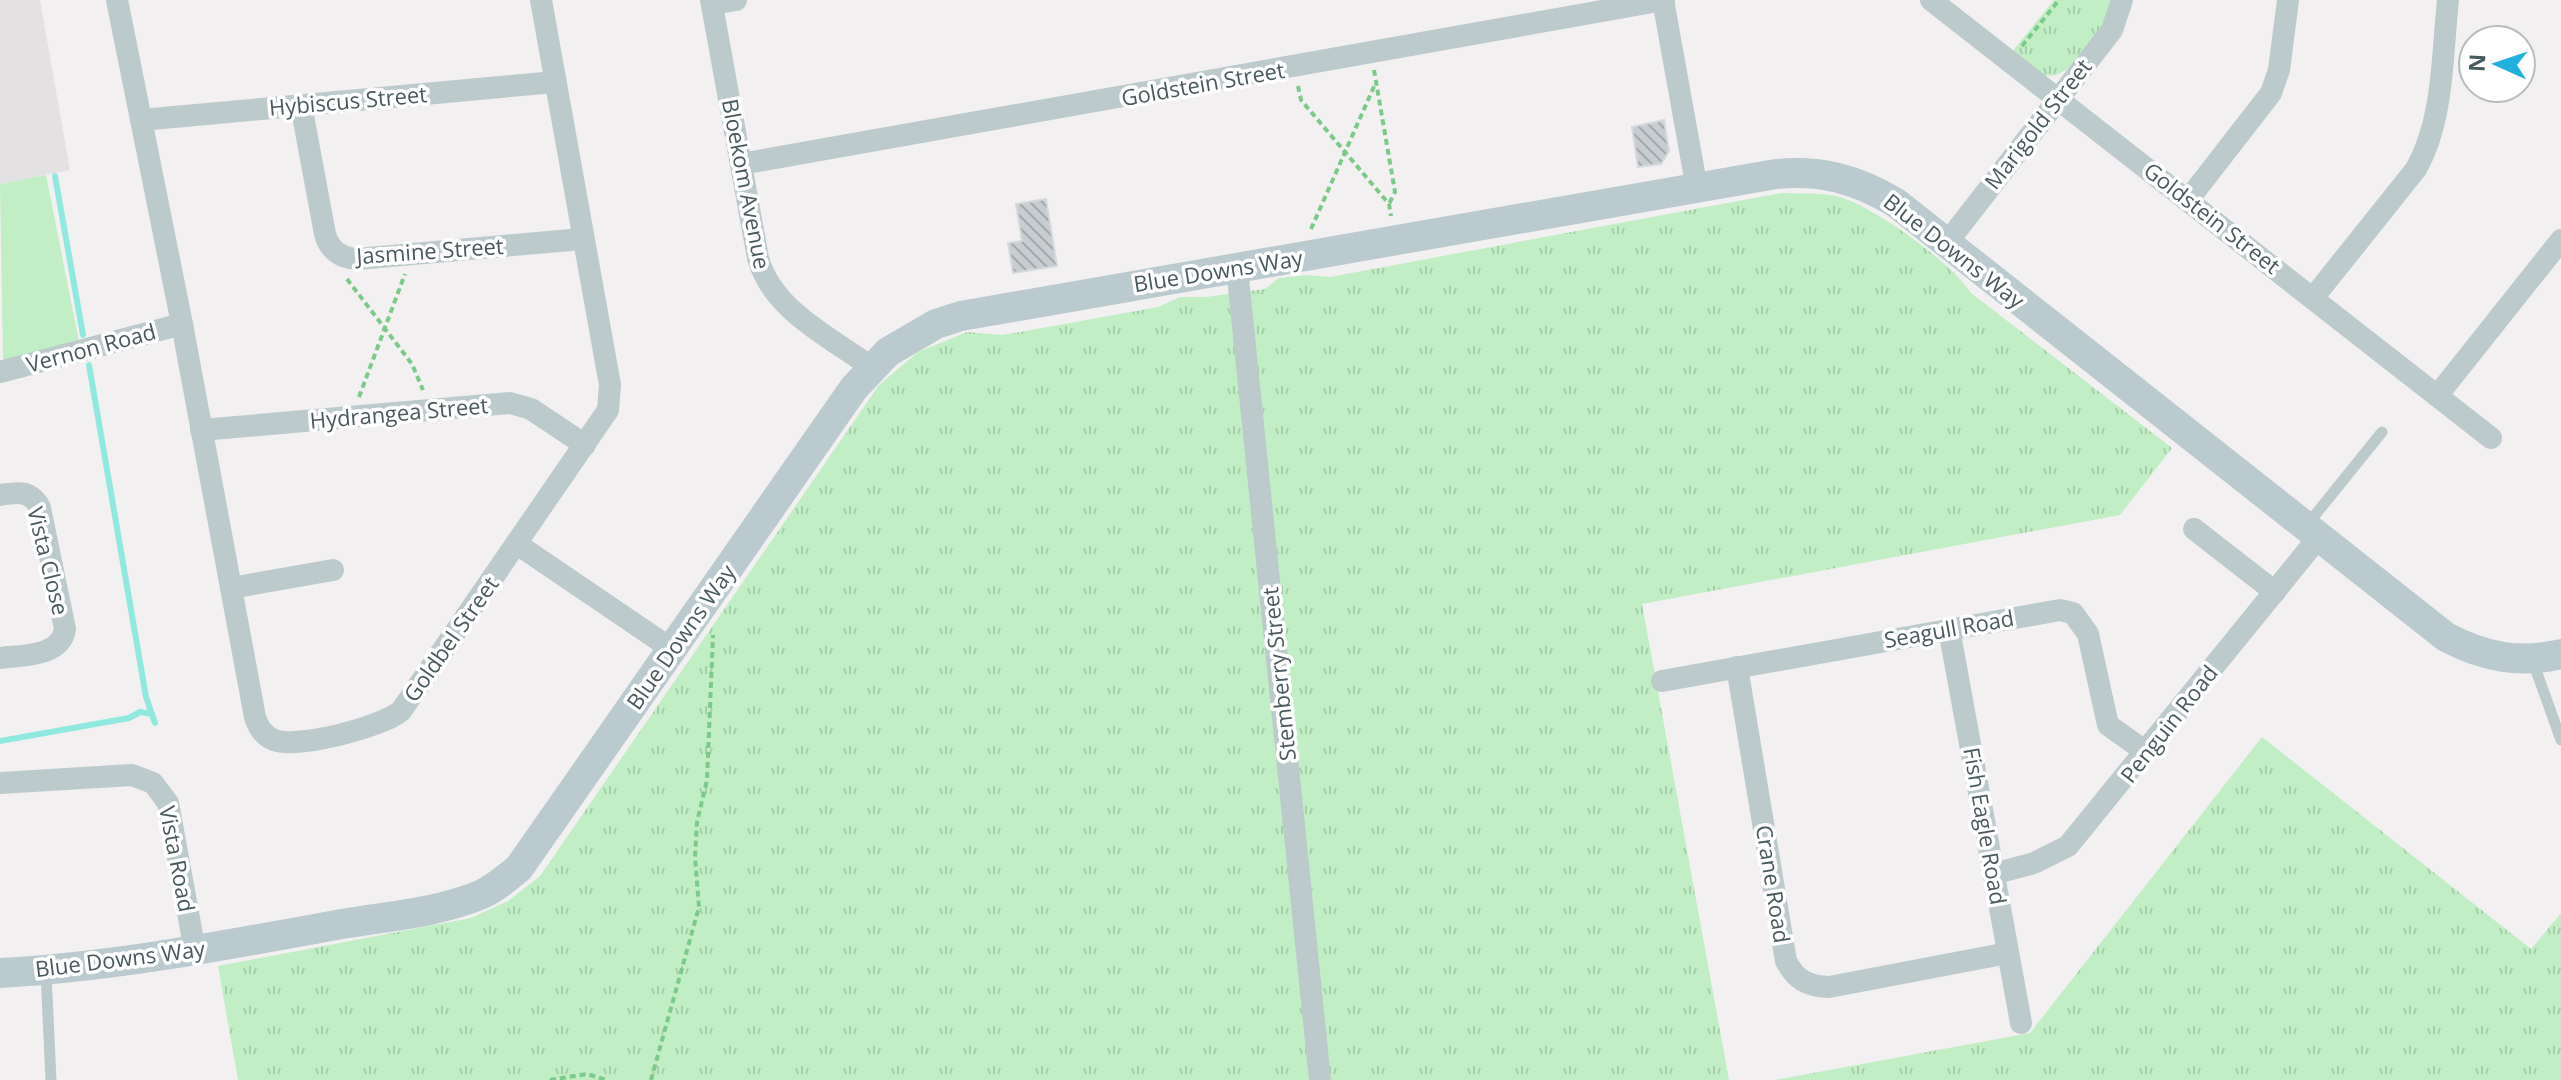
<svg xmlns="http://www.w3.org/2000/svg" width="2561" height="1080" viewBox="0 0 2561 1080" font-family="'Open Sans',sans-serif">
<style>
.education{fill:#e4e1e2}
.grass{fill:url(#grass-tufts)}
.park{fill:#c1eec4}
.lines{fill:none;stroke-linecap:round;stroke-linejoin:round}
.stream{stroke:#90e9de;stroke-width:6}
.building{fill:url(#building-back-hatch);stroke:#d5d9db;stroke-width:2}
.path{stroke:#7bca89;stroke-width:4;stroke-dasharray:6 4;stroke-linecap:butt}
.lane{stroke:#bdcacc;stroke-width:11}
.street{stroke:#bdcacc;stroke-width:22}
.secondary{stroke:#bacace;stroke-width:30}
.labels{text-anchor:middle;stroke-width:7;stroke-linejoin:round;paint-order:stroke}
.street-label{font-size:22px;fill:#495a5d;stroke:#fff}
</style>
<defs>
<pattern id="grass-tufts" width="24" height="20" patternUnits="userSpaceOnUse" patternTransform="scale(2)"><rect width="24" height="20" fill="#c1eec4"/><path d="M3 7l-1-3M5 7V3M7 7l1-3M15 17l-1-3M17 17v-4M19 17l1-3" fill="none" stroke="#a7ceab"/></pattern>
<pattern id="building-back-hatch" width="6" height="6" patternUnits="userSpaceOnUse" patternTransform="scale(2)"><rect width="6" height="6" fill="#c7cdd0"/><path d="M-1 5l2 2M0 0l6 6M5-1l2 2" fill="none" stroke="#a4a9ac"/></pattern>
</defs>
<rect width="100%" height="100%" fill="#f3f0f1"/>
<!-- education -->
<path class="education" d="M0,0H40L70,170L0,184Z"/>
<!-- grass -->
<g class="grass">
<path d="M2054,0H2113C2105,24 2074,83 2043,75C2032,71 2021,60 2011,53Z"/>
<path d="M1781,193C1800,194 1825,192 1843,198C1878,210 1952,263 1971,293L2172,448L2120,515L1642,604L1729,1080H238L218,966L471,918L508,901L540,876L879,385L918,352L967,332L1003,335L1158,307L1180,297H1206L1265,289L1279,278L1307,275L1330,277Z"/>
<path d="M2262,737L2531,949L2561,913V1080H1775L2030,1033Z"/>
</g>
<!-- park -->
<path class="park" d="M46,175L79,342L10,360L3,359L0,184Z"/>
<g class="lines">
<!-- stream -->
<g class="stream">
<path d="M55,176L83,335"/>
<path d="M89,365L146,697L155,723"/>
<path d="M0,741L129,718L140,712L152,714"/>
</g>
</g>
<!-- building -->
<g class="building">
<path d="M1664,120L1669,151L1661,164L1638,167L1632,127Z"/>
<path d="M1046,199L1057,266L1013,273L1008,243L1022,241L1016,204Z"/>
</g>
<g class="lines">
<!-- path -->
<g class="path">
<path d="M2022,46L2059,0"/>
<path d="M1374,70L1395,192L1389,204"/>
<path d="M1298,86L1301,100L1389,204L1391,216"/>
<path d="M1311,229L1376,82"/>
<path d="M347,279L412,364L423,390"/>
<path d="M359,397L405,274"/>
<path d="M550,1080L587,1074L607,1080"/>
<path d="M651,1080L699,907L695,857L697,822L707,780L713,635"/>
</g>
<!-- lane -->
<g class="lane">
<path d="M2307,525L2382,432"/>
<path d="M2533,662L2561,740"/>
<path d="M46,973L51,1080"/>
</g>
<!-- street -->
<g class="street">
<path d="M117,0L182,324L255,717C258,727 264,736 274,740C297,749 382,727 401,711L608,410L610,385L541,0"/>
<path d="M711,0L758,258C772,310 830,337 871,367"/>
<path d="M1663,0L1697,189"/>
<path d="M1931,0L2491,438"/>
<path d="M712,4L736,0"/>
<path d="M301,105L325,234C329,250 341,258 357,259L582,239"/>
<path d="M141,120L555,82"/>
<path d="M741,164L1664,0"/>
<path d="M2188,200L2271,93L2279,70L2288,0"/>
<path d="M1946,244L2112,30L2122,0"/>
<path d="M1237,268L1320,1080"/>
<path d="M2313,298L2416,169C2444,120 2442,55 2448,0"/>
<path d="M0,372L182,324"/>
<path d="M2437,396L2561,240"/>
<path d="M201,430L510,403L531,409L585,445"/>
<path d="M0,495C18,492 31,490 40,508L65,629C61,657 22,655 0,658"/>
<path d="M2194,529L2275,592"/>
<path d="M517,544L673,650"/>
<path d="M231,588L333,570"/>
<path d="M1949,629L2021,1023"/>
<path d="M1737,667L1786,961C1796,980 1807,986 1829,987L2008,953"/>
<path d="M1662,681L2060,610L2073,613L2088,634L2108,725L2146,752"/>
<path d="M0,783L132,775L153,783L168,803L195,951"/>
<path d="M1993,874L2034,863L2068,846L2318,538"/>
</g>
<!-- secondary -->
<path class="secondary" d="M0,973C112,967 221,946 331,926C379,917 434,914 480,895C494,889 507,878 519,868L854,388L888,352L936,324L961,316L1776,174C1821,170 1857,179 1896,203L2446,637C2484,657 2519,664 2561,654"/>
</g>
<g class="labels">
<!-- street labels -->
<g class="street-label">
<text transform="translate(1203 84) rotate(-10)" y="8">Goldstein Street</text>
<text transform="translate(348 101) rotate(-5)" y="8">Hybiscus Street</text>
<text transform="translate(2038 124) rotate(-52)" y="8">Marigold Street</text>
<text transform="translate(746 184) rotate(79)" y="8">Bloekom Avenue</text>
<text transform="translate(2212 218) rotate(38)" y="8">Goldstein Street</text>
<text transform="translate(430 251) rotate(-4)" y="8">Jasmine Street</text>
<text transform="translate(1954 251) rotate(38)" y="8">Blue Downs Way</text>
<text transform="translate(1218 271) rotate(-9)" y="8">Blue Downs Way</text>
<text transform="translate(91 348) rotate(-15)" y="8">Vernon Road</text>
<text transform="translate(399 413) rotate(-5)" y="8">Hydrangea Street</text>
<text transform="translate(48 561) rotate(76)" y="8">Vista Close</text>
<text transform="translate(1949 629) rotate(-10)" y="8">Seagull Road</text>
<text transform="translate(681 637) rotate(-55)" y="8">Blue Downs Way</text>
<text transform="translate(451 639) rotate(-55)" y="8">Goldbel Street</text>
<text transform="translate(1279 674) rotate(-96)" y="8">Stemberry Street</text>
<text transform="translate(2169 724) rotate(-52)" y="8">Penguin Road</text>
<text transform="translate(1985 826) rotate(80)" y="8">Fish Eagle Road</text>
<text transform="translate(177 859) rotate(79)" y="8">Vista Road</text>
<text transform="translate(1773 884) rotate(81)" y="8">Crane Road</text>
<text transform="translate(120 959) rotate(-7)" y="8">Blue Downs Way</text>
</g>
</g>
<!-- north arrow -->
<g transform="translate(2497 64) rotate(273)"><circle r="38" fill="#ffffff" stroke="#b6bdbe" stroke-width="2"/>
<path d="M0-6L14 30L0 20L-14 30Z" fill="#21b0dc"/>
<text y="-12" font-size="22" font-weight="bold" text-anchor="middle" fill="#495a5d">N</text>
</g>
</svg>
